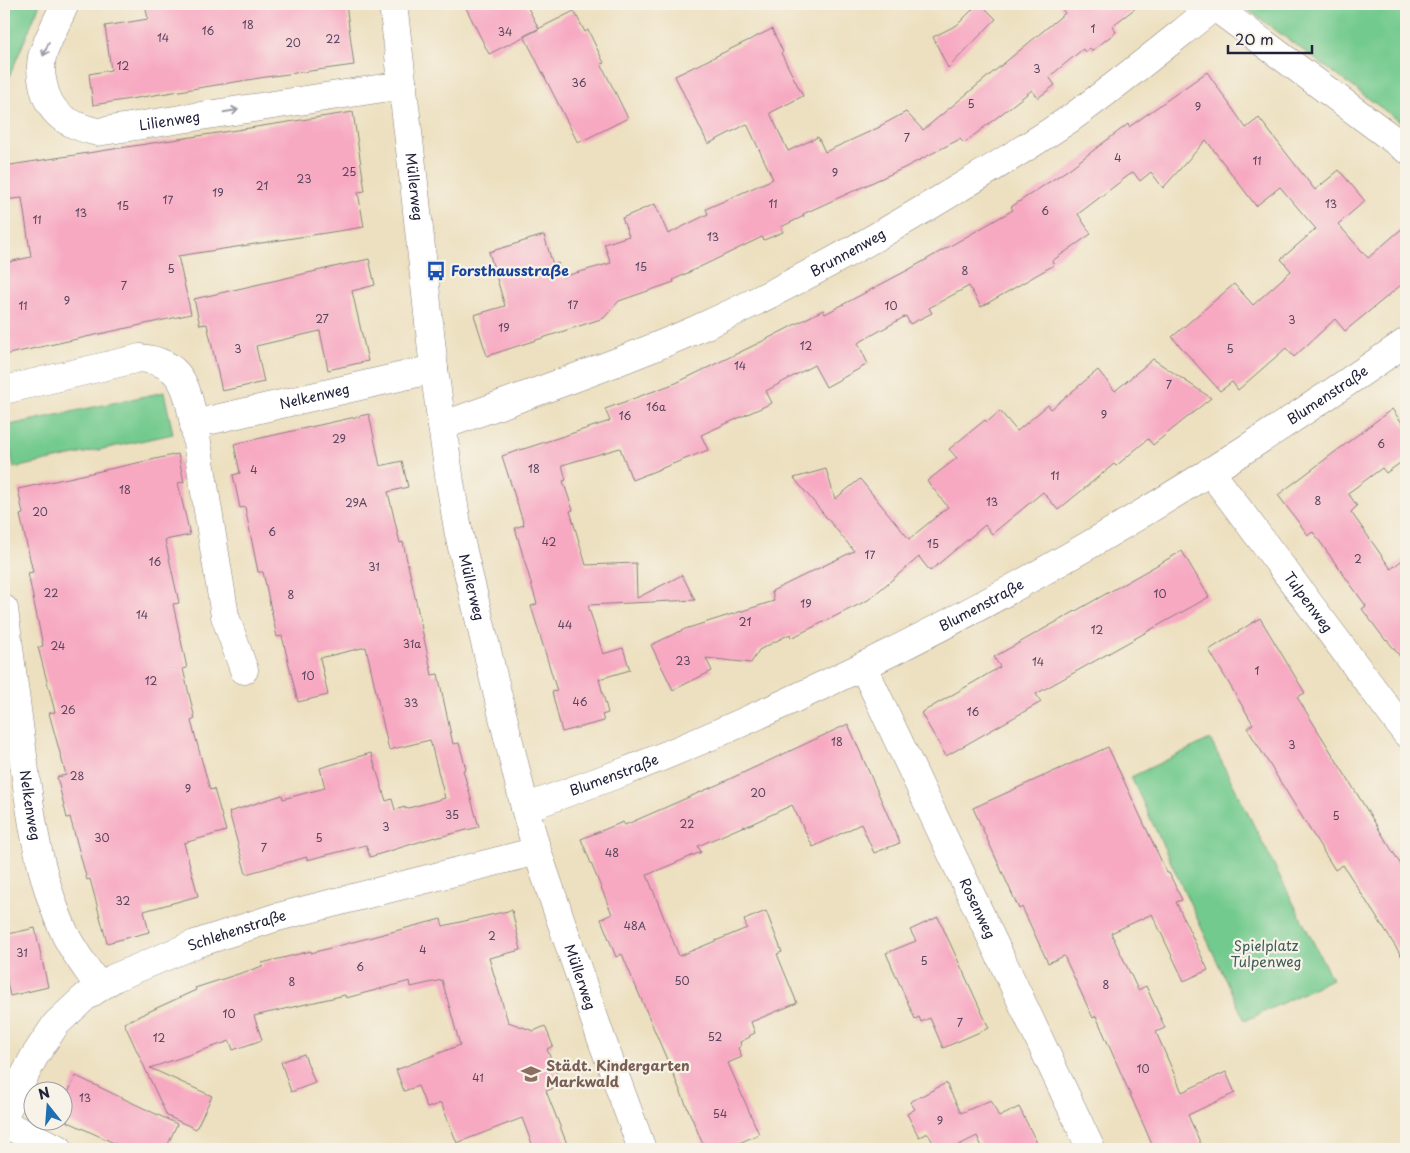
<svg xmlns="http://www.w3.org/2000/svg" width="1410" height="1153" viewBox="0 0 1410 1153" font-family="'Playpen Sans',sans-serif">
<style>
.green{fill:#73ca8e;stroke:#4a7664}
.building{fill:#f7a9c2}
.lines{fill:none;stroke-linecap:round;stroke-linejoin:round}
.minor-casing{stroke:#88817e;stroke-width:29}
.minor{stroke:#fff;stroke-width:28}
.oneway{stroke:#9c9ca7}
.labels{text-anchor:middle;stroke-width:4.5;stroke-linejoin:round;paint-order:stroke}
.number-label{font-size:11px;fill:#57445d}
.street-label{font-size:14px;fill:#22223b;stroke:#f7f3e8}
.transit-label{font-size:14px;font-weight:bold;fill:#164399;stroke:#f7f3e8;text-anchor:start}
.park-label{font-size:14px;fill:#3e5d58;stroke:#f7f3e8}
.education-label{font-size:14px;font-weight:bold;fill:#785e54;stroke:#f7f3e8;text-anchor:start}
</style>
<rect width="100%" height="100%" fill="#f7f3e8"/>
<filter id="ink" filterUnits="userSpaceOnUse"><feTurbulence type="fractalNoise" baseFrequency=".02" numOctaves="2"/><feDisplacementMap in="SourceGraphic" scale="10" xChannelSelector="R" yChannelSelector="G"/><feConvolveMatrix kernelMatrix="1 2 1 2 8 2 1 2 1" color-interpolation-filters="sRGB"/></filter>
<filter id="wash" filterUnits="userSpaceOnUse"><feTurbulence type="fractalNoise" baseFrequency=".0096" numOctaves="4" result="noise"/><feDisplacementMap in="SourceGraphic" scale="20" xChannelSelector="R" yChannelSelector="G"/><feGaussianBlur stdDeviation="1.12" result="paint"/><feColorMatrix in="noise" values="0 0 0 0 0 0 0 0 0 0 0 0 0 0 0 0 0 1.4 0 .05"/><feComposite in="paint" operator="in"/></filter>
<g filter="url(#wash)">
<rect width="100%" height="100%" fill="#ede0c0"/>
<!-- green -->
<g class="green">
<path d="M4,4H40L4,89Z"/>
<path d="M1240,4H1406V126Z"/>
<path d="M164,392L173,434L14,468L5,426Z"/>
<path d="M1210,739L1332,979L1245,1021L1131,777Z"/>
</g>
<g id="blocks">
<!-- building -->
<g class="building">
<path d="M145,4H346L354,65L266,77L93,105L89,74L111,70L105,26L148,19Z"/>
<path d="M464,4H526L539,29L489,54Z"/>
<path d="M978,4H981L996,19L948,68L933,37L957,25Z"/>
<path d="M1058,4H1141L1112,26L1116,32L1092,51L1090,48L1085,52L1083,49L1049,77L1055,85L1038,98L1032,90L964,143L960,139L904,168L803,214L804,216L781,227L783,232L764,240L762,237L673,280L674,282L619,301L604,318L487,356L474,315L505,306L489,252L544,235L553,265L558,263L562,277L611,263L604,244L629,236L622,218L655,204L668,234L708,214L706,209L773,179L747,124L708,144L675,76L772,29L783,52L781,53L803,96L770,113L788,151L818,137L825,152L880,127V126L906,112L923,130L1065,13Z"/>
<path d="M574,11L585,32L588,30L604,63L601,64L628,118L578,143L524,36Z"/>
<path d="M1207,72L1246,128L1259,118L1315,190L1339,170L1365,201L1338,224L1368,258L1406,225V281L1345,331L1335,319L1294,357L1286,348L1238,390L1232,382L1220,391L1172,337L1234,284L1253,305L1291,271L1281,259L1316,229L1280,187L1256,206L1206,140L1163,188L1151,172L1140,181L1133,172L1078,214L1091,234L1052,261L1054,265L981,307L969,286L929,308L932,313L910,324L906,316L858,343L868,364L826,387L814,365L766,391L772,403L701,435L708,450L632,480L620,448L562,465L566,480L563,481L573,510L570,511L586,565L636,563L637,598L682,575L695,600L588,605L603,654L623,648L630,670L599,679L608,713L602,715L604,721L562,732L552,692L557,691L531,606L537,604L515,528L524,525L502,456L610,421L605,409L676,383L763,341L823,310L825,314L908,270L1013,210L1011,207L1069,169L1128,124L1129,127Z"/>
<path d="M353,112L365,191L358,192L364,227L178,256L191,314L4,355V263L31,257L22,198L4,200V166Z"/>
<path d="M369,259L375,285L352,291L368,361L328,370L320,331L256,346L264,382L222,391L207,324L200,325L194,299Z"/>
<path d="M1153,359L1211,398L1153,445L1148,439L1116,466L1114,464L1058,510L1043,492L992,534L985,525L930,571L919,557L868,600L791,638L790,634L759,650L751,663L706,658L712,671L673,690L651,645L685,629L774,601L772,591L854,551L794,478L826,469L835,499L860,479L909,539L948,507L927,481L957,458L949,449L985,420L987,422L1000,411L1017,431L1048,405L1051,409L1098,370L1115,391Z"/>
<path d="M1392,409L1406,428V459L1386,473L1382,468L1348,493L1357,506L1351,512L1391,569L1406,557V664L1387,640L1386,641L1362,609L1366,606L1313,532L1308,535L1278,495Z"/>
<path d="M369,414L380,466L402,461L408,487L388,492L400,543L403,542L432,675L438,674L453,744L459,743L466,769L463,770L479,827L435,838V837L370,857L366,845L307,860V857L246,874L229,812L282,795L283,799L325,788L320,768L371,753L386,801L392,799L395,810L405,807V809L445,798L430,740L389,750L366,647L320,658L328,695L298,702L282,636L277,637L263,572H258L245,507L240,508L233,475L240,473L234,444Z"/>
<path d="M178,454L184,482L178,483L190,535L165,540L179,603L173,604L187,668L183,669L195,719L191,721L210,790L214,789L226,831L184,843L198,896L144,911L149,932L107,943L90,879L87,880L70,817L67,818L57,777L66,775L49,713L55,712L38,647L43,646L28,573L33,572L20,515L23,514L18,489Z"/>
<path d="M1182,551L1209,597L1036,694L1041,702L946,756L921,713L1000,667L994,657Z"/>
<path d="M1260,618L1305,693L1297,697L1406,873V963L1343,865L1335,870L1247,728L1253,724L1209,650Z"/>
<path d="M848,724L900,843L874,853L861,824L813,847L792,805L745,827L744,826L698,846L701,852L647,875L679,956L747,928L744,920L766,911L782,952L777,954L797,1003L751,1022L755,1033L749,1036L750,1037L740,1042L741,1046L738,1048L742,1057L728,1063L759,1134L726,1149H705L622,954L616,957L601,919L612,914L581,839L623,822L625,825L719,784Z"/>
<path d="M1108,747L1167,873H1169L1182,900L1176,902L1208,970L1184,981L1152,914L1111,933L1138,990L1146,986L1165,1028L1156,1032L1182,1092L1226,1072L1235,1093L1188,1115L1203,1149H1154L1096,1016L1093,1018L1064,956L1048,963L1022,907L1019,909L973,808Z"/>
<path d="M512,910L521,950L489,958L508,1022L534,1031L545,1026L553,1046L547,1049L561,1085L546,1091L569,1149H534L522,1118L457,1143L441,1103L427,1108L418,1086L404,1091L396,1070L460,1045L442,980L411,987L410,981L346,998L345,995L254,1016L262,1040L233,1050L230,1041L150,1068L212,1096L196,1129L167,1116L124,1023L196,990L195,988L263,966L262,963L311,951V953L441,919L443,926Z"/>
<path d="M938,917L989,1028L943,1048L930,1018L921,1022L919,1017L915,1019L886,953L916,941L910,930Z"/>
<path d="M35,928L48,987L10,996L4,967V935Z"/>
<path d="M304,1054L315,1083L291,1092L281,1062Z"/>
<path d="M76,1076L177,1124L166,1149H127L62,1119V1105Z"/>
<path d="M946,1083L961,1113L991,1100L999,1117L1019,1107L1040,1149H983L977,1136L951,1149H936L928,1133L919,1137L907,1114L915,1109L910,1102Z"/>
</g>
</g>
</g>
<g filter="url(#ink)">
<use href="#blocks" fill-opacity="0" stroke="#88817e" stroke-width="1"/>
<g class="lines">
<defs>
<g id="minor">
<path id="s1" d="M65,4C58,20 47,40 42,57C40,66 41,75 43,84C49,115 68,125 97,132L403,85"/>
<path id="s2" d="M393,4L415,192L434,369L450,482L459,535L525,808L537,851L600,1035L642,1149"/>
<path d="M1211,4L1406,149"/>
<path id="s3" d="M4,390L140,358C183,362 187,388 194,424L434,369"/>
<path d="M194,424L225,616L244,670"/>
<path id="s4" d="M442,426C526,395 613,366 695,330C785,290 870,242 954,191C993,168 1033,144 1071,118C1120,83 1167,44 1215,6"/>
<path id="s5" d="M1210,471L1406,733"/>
<path id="s6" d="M4,609C10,655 16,702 22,748C30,812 38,876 66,936C75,954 88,970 99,987"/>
<path id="s7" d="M863,666L1091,1149"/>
<path id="s8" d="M525,808C560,795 594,783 629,770C708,739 787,703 863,666C1053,574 1233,462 1406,342"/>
<path id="s9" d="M4,1115L34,1057L56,1024L85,997L114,978L195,944L274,918L537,851"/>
<path d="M4,1124L59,1149"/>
</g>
</defs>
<!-- minor casing -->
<use href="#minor" class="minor-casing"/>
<!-- minor -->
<use href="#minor" class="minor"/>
</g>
<!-- one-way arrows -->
<defs><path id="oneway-shaft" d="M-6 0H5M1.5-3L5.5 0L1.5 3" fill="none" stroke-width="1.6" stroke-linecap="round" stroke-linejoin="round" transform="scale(1.25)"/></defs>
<g class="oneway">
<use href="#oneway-shaft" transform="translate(46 49) rotate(113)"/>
<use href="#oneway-shaft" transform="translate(231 111) rotate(-9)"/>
</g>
</g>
<!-- icons -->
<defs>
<symbol id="bus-bare" viewBox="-9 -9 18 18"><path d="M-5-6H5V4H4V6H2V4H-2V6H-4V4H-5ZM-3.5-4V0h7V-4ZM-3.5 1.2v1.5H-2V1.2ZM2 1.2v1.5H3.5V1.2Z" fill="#1a4fb4" stroke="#f7f3e8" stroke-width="2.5" paint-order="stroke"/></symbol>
<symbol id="school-bare" viewBox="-9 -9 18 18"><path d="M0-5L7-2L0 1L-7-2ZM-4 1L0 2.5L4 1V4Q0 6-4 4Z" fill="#8d6e63" stroke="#f7f3e8" stroke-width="2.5" paint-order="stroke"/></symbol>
</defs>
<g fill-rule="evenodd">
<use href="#bus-bare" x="422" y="257" width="28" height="28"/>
<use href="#school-bare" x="517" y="1060" width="28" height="28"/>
</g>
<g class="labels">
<!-- number labels -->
<g class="number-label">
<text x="248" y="29">18</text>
<text x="1093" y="33">1</text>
<text x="208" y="35">16</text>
<text x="505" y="36">34</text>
<text x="163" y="42">14</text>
<text x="333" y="43">22</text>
<text x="293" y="47">20</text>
<text x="123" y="70">12</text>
<text x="1037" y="73">3</text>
<text x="579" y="87">36</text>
<text x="971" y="108">5</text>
<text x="1198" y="111">9</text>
<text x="907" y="142">7</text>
<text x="1118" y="162">4</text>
<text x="1257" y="165">11</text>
<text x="349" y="176">25</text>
<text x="835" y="177">9</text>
<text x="304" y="183">23</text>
<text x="262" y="190">21</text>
<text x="218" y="197">19</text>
<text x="168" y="204">17</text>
<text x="773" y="208">11</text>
<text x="1331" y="208">13</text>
<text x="123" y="210">15</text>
<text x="1045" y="215">6</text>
<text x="81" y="217">13</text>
<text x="37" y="224">11</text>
<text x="713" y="241">13</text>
<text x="641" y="271">15</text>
<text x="171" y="273">5</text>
<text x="965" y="275">8</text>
<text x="124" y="290">7</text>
<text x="67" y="305">9</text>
<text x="573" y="309">17</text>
<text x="23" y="310">11</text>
<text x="891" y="310">10</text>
<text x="322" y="323">27</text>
<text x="1292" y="324">3</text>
<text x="504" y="332">19</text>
<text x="806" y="350">12</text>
<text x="238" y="353">3</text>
<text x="1230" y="353">5</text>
<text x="740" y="370">14</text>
<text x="1169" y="389">7</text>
<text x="656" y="411">16a</text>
<text x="1104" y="419">9</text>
<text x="625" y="420">16</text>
<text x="339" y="443">29</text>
<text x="1381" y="448">6</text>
<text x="534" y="473">18</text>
<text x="254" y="474">4</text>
<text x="1055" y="480">11</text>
<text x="125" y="494">18</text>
<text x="1318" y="505">8</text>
<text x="992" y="506">13</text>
<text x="356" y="507">29A</text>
<text x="40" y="516">20</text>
<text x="272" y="536">6</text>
<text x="549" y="546">42</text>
<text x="933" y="548">15</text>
<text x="870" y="559">17</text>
<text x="1358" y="563">2</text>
<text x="155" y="566">16</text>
<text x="374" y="571">31</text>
<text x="51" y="597">22</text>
<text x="1160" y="598">10</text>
<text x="291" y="599">8</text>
<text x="806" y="608">19</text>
<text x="142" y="619">14</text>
<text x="745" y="626">21</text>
<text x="565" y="629">44</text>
<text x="1097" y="634">12</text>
<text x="412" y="648">31a</text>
<text x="58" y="650">24</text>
<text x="683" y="665">23</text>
<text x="1038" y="666">14</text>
<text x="1257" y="675">1</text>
<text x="308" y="680">10</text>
<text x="151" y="685">12</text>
<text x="580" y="706">46</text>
<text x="411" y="707">33</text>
<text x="68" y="714">26</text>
<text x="973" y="716">16</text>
<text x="837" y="746">18</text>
<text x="1292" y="749">3</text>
<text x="77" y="780">28</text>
<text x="188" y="793">9</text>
<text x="758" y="797">20</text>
<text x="452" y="819">35</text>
<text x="1336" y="820">5</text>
<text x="687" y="828">22</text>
<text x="386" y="831">3</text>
<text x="102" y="842">30</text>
<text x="319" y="842">5</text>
<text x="264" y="852">7</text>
<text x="612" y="857">48</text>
<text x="123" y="905">32</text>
<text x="635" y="930">48A</text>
<text x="492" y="940">2</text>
<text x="423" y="954">4</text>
<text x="22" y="957">31</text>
<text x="924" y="965">5</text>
<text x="360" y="971">6</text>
<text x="682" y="985">50</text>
<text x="292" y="986">8</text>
<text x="1106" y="989">8</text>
<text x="229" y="1018">10</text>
<text x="960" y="1027">7</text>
<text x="715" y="1041">52</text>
<text x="159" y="1042">12</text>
<text x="1143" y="1073">10</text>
<text x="478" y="1082">41</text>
<text x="85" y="1102">13</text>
<text x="720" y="1118">54</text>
<text x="940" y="1125">9</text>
</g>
<!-- street labels -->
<g class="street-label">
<text dy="5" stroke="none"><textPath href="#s1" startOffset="236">Lilienweg</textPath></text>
<text dy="5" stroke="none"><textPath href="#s2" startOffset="184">Müllerweg</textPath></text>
<text dy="5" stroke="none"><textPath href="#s4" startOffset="442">Brunnenweg</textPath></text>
<text dy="5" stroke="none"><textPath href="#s8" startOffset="905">Blumenstraße</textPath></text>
<text dy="5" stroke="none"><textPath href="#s3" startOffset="358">Nelkenweg</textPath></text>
<text dy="5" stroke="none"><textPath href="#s2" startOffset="589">Müllerweg</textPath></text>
<text dy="5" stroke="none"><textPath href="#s5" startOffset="164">Tulpenweg</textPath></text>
<text dy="5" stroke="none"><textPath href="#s8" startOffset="500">Blumenstraße</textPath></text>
<text dy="5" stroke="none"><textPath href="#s8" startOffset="95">Blumenstraße</textPath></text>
<text dy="5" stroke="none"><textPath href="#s6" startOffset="198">Nelkenweg</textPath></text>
<text dy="5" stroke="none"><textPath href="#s7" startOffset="268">Rosenweg</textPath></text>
<text dy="5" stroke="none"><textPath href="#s9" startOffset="311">Schlehenstraße</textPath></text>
<text dy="5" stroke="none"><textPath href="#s2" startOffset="994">Müllerweg</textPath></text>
</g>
<!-- transit labels -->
<g class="transit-label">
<text x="451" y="276">Forsthausstraße</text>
</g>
<!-- park labels -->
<g class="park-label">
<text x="1266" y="951">Spielplatz<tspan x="1266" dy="16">Tulpenweg</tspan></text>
</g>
<!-- education labels -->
<g class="education-label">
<text x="546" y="1071">Städt. Kindergarten<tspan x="546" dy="16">Markwald</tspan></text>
</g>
</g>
<!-- margin -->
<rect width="1410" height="1153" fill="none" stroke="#f7f3e8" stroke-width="20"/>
<!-- north arrow -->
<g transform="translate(48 1106) rotate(343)"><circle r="24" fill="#f7f3e8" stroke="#a29fa3"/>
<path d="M0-4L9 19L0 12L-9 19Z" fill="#1f6fb2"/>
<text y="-8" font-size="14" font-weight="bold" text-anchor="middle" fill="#22223b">N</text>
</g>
<!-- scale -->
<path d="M1228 45v8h84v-8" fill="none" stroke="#22223b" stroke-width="2.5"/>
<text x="1235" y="45" font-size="15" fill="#22223b" stroke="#f7f3e8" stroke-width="4" paint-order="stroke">20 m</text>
</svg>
